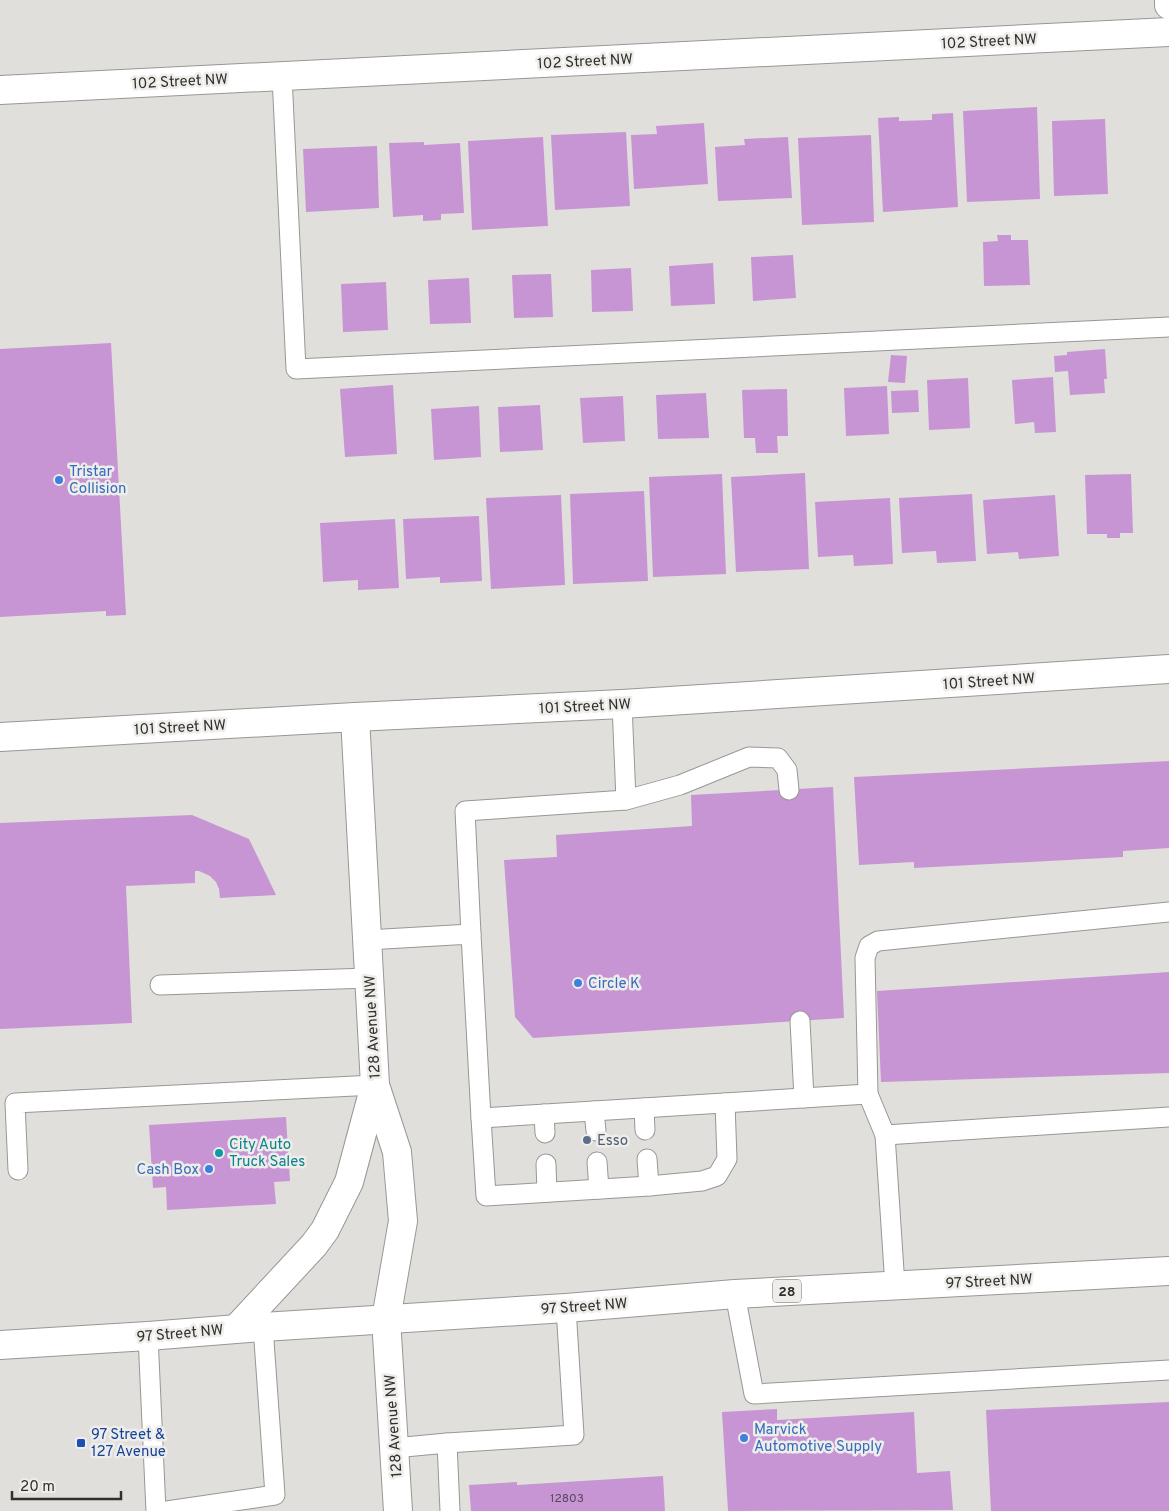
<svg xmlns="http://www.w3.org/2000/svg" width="1169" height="1511" viewBox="0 0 1169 1511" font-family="Overpass,sans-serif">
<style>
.building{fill:#c795d4}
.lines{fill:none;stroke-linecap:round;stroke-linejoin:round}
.service-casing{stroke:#999794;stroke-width:21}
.minor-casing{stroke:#999794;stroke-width:30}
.tertiary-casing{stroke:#999794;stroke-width:30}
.primary-casing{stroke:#999794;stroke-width:30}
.service{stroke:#fff;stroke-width:19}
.minor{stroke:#fff;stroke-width:28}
.tertiary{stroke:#fff;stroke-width:28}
.primary{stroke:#fff;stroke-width:28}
.shop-dot{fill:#3f7fe0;stroke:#eeede9;stroke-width:2}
.service-dot{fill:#5c6f8a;stroke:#eeede9;stroke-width:2}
.culture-dot{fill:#0f9aa8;stroke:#eeede9;stroke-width:2}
.transit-dot{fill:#1a4fb4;stroke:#eeede9;stroke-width:2}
.labels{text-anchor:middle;stroke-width:5;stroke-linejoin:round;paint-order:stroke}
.number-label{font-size:12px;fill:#564958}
.shield{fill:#eeede9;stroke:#6a6966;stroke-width:1}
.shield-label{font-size:14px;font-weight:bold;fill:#31302e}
.street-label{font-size:15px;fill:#31302e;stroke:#eeede9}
.shop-label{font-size:15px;fill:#366cbe;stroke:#eeede9;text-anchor:start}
.service-label{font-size:15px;fill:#4e5e75;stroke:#eeede9;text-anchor:start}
.culture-label{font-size:15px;fill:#0d838f;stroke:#eeede9;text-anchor:start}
.transit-label{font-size:15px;fill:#164399;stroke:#eeede9;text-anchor:start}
</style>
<rect width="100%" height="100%" fill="#e1dfdb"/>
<!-- building -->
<g class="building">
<path d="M1037,107L1040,199L967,202L963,111Z"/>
<path d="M953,113L958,207L883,212L878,118L899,117V121L932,120V114Z"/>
<path d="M1105,119L1108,194L1054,196L1052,121Z"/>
<path d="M704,123L708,184L634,189L631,135L657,134L656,126Z"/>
<path d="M626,132L630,206L555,210L551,135Z"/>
<path d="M871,135L874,222L802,225L798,138Z"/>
<path d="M543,137L548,226L472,230L468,141Z"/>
<path d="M788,137L792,198L718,201L715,147L745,145L744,139Z"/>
<path d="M424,142V145L460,143L464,213L441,214V220L423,221V215L393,217L389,143Z"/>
<path d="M377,146L379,208L306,212L303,149Z"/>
<path d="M997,235H1011V240H1028L1030,285L984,286L983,242L998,241Z"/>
<path d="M793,255L796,298L753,301L751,257Z"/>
<path d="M713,263L715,304L671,306L669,266Z"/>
<path d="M631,268L633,311L592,312L591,270Z"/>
<path d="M551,274L553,317L514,318L512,275Z"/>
<path d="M469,278L471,323L430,324L428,280Z"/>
<path d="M386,282L388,330L343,332L341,284Z"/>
<path d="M111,343L126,615L106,616V611L0,617V349Z"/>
<path d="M1105,349L1107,379H1104L1105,393L1070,395L1068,371L1055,372L1054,356L1067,355V352Z"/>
<path d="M891,355L907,356L905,383L888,382Z"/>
<path d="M1053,377L1056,432L1035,433L1034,422L1015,424L1012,380Z"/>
<path d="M968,378L970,428L929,430L927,380Z"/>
<path d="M393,385L397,454L345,457L340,389Z"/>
<path d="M887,386L889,434L846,436L844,388Z"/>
<path d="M787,389L788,436H777L778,453H756L755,438H744L742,390Z"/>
<path d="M918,390L919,412L892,413L891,391Z"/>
<path d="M706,393L709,438L658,439L656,395Z"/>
<path d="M623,396L625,441L583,443L580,398Z"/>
<path d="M540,405L543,450L500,452L498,407Z"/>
<path d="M479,406L481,457L434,460L431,409Z"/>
<path d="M805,473L809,569L736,572L731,477Z"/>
<path d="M722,474L726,574L653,577L649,477Z"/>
<path d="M1131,474L1133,533H1120V538H1107V534H1087L1085,475Z"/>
<path d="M644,491L648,581L573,584L570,494Z"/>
<path d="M972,494L976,561L937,563L936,551L902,553L899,498Z"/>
<path d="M561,495L565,585L491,589L486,498Z"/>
<path d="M1055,495L1059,556L1019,559L1018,552L987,554L983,500Z"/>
<path d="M890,498L893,564L854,566L853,555L818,557L815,502Z"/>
<path d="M479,516L482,581L440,583V577L406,579L403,519Z"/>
<path d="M395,519L399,588L358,590V580L323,582L320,523Z"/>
<path d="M1169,761V848L1123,851V857L914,868V862L859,865L854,777Z"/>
<path d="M833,787L844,1018L533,1038L515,1017L504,860L557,857L556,835L692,826L691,795Z"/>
<path d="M192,815L249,839L276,895L220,898L219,889L216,882L210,876L199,871H195V883L126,886L132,1023L0,1029V823Z"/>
<path d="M1169,972V1073L881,1082L877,991Z"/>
<path d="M286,1117L290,1181L274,1182L276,1204L167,1210L166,1187L153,1188L149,1125Z"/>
<path d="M1169,1402V1511H991L986,1410Z"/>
<path d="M777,1409V1420L914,1412L917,1473L950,1471L953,1510L728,1511L722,1412Z"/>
<path d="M663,1476L665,1511H471L469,1485L517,1482V1485Z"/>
</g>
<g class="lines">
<defs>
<g id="service">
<path d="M282,76L296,369L1169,327"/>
<path d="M626,800L680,785L749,757L778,758L787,770L789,790"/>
<path d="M471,934L465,811L626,800L622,704"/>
<path d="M367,940L471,934L481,1118L868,1094L885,1135L895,1286"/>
<path d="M160,985L369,978"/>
<path d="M800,1021L804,1098"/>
<path d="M868,1094L865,958L869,946L878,941L1169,912"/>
<path d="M644,1108L645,1130"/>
<path d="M594,1111L596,1131"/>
<path d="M544,1114L545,1133"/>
<path d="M481,1118L486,1196L649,1186L702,1181L717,1176L727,1159L725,1103"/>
<path d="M885,1135L1169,1117"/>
<path d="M647,1159L649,1186"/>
<path d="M597,1162L599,1189"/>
<path d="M546,1164L547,1192"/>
<path d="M18,1170L15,1103L375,1085"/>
<path d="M735,1294L754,1394L1169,1370"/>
<path d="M148,1336L156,1511"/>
<path d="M394,1448L447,1443"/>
<path d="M167,1511L275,1495L263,1327"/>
<path d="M450,1511L447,1443L574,1435L566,1308"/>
</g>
<g id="minor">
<path d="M1169,0V5"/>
<path d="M0,90L1169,32"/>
<path d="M355,717L622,704L1169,669"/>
<path d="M386,1319L398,1511"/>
</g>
<path id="tertiary" d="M0,737L355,717L375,1085L397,1152L403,1221L386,1319"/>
<g id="primary">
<path d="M237,1328L314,1245L325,1230L349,1182L375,1085"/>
<path d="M0,1345L148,1336L263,1327L566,1308L735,1294L1169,1271"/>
</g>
</defs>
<!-- service casing -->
<use href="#service" class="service-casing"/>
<!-- minor casing -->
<use href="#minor" class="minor-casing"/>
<!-- tertiary casing -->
<use href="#tertiary" class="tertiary-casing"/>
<!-- primary casing -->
<use href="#primary" class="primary-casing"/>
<!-- service -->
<use href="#service" class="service"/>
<!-- minor -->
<use href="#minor" class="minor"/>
<!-- tertiary -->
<use href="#tertiary" class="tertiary"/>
<!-- primary -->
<use href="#primary" class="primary"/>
</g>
<!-- markers -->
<g class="shop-dot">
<circle cx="59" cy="480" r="5"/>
<circle cx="578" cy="983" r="5"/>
<circle cx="209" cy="1169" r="5"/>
<circle cx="744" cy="1438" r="5"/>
</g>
<circle class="service-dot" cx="587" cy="1140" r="5"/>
<circle class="culture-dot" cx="219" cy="1153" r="5"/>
<rect class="transit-dot" x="76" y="1438" width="10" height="10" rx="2.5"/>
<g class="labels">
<!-- number labels -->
<g class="number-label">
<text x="567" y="1502">12803</text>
</g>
<!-- shield labels -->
<rect class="shield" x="773" y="1279.5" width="28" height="23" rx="4"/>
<g class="shield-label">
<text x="787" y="1296">28</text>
</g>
<!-- street labels -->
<g class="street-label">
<text transform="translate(989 41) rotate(-3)" y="5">102 Street NW</text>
<text transform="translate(585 61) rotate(-3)" y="5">102 Street NW</text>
<text transform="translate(180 81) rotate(-3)" y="5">102 Street NW</text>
<text transform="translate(989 681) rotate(-4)" y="5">101 Street NW</text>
<text transform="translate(585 706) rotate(-3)" y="5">101 Street NW</text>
<text transform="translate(180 727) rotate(-3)" y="5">101 Street NW</text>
<text transform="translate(372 1027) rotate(-93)" y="5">128 Avenue NW</text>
<text transform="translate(989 1281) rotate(-3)" y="5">97 Street NW</text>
<text transform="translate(584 1306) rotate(-4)" y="5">97 Street NW</text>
<text transform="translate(180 1333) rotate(-5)" y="5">97 Street NW</text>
<text transform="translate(393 1426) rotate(-94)" y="5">128 Avenue NW</text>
</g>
<!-- shop labels -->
<g class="shop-label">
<text x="69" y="476">Tristar<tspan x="69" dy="17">Collision</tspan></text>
<text x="588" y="988">Circle K</text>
<text x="199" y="1174" text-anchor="end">Cash Box</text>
<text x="754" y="1434">Marvick<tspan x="754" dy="17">Automotive Supply</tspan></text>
</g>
<!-- service labels -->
<g class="service-label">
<text x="597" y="1145">Esso</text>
</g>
<!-- culture labels -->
<g class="culture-label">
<text x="229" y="1149">City Auto<tspan x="229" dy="17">Truck Sales</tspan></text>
</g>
<!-- transit labels -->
<g class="transit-label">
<text x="91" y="1439">97 Street &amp;<tspan x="91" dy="17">127 Avenue</tspan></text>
</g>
</g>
<!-- scale -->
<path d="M12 1491v8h109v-8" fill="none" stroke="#31302e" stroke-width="2.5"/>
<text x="20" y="1491" font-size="15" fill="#31302e" stroke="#eeede9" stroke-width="4" paint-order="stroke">20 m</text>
</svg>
